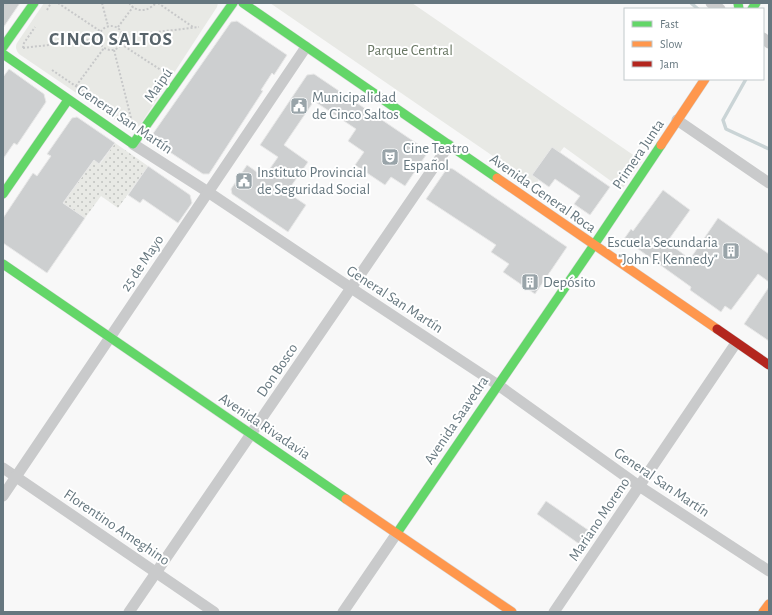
<svg xmlns="http://www.w3.org/2000/svg" width="772" height="615" viewBox="0 0 772 615" font-family="'Alegreya Sans',sans-serif">
<style>
.grass{fill:url(#grass-dots)}
.green{fill:#e8e9e5}
.lines{fill:none;stroke-linecap:round;stroke-linejoin:round}
.stream{stroke:#cad4d6;stroke-width:3.5}
.building{fill:#cdcfd0;stroke:#e8e8e8}
.fast-casing{stroke:#d4d5d6;stroke-width:10}
.slow-casing{stroke:#d4d5d6;stroke-width:10}
.jam-casing{stroke:#d4d5d6;stroke-width:10}
.path{stroke:#c7c8c9;stroke-width:2;stroke-dasharray:2 2;stroke-linecap:butt}
.street{stroke:#c9cacb;stroke-width:11}
.fast{stroke:#63d668;stroke-width:9}
.slow{stroke:#ff974d;stroke-width:9}
.jam{stroke:#b3261e;stroke-width:9}
.labels{text-anchor:middle;stroke-width:4;stroke-linejoin:round;paint-order:stroke}
.park-label{font-size:15px;fill:#6a7865;stroke:#fff}
.street-label{font-size:15px;fill:#66777f;stroke:#fff}
.poi-label{font-size:15px;fill:#66777f;stroke:#fff;text-anchor:start}
.district-label{font-size:19px;font-weight:bold;letter-spacing:1px;fill:#58646b;stroke:#fff}
</style>
<defs>
<pattern id="grass-dots" width="8" height="8" patternUnits="userSpaceOnUse"><rect width="8" height="8" fill="#e8e9e5"/><path d="M2 2h.1M6 6h.1" fill="none" stroke="#c0c2bf" stroke-width="1.8" stroke-linecap="round"/></pattern>
</defs>
<rect width="100%" height="100%" fill="#f8f8f8"/>
<!-- grass -->
<path class="grass" d="M115,143L148,166L118,208L101,196L85,218L63,203L94,160L100,164Z"/>
<!-- green -->
<g class="green">
<path d="M44,3H218L217,7L140,125C135,129 131,129 125,126L19,54C16,50 15,47 17,43Z"/>
<path d="M270,3H412L642,161L622,189L564,147L535,185Z"/>
</g>
<g class="lines">
<!-- stream -->
<g class="stream">
<path d="M691,3L698,9"/>
<path d="M746,79L723,120L726,129L769,149"/>
</g>
</g>
<!-- building -->
<g class="building">
<path d="M3,3H20L3,28Z"/>
<path d="M237,21L287,55L274,75L272,73L261,90L263,91L209,174H203L153,141L152,135L231,22Z"/>
<path d="M9,69L44,94L46,102L17,145L14,143L3,159V77Z"/>
<path d="M314,74L425,149L426,155L405,186L391,177L385,185L355,165L364,152L348,141L356,129L314,101L284,145L308,162L287,192L306,205L288,232L232,194L231,189L247,165L264,177L278,157L260,145L307,75Z"/>
<path d="M77,117L115,143L99,164L94,160L63,203L85,218L47,273L3,243V218L33,173L37,176L51,156L47,154L72,118Z"/>
<path d="M552,147L610,187L590,215L574,204L580,196L555,179L549,187L532,175Z"/>
<path d="M148,166L190,195L192,203L178,223L143,199L140,203L128,195Z"/>
<path d="M449,168L453,169L567,247L535,294L503,272L509,264L491,252L496,245L426,199L446,170Z"/>
<path d="M663,190L690,210L667,242L690,259L718,218L769,254V282L758,274L731,310L725,306L721,312L690,290L691,287L624,239L631,229L633,231Z"/>
<path d="M769,287V341L744,324Z"/>
<path d="M546,501L591,532L582,546L537,514Z"/>
</g>
<g class="lines">
<defs>
<g id="fast">
<path d="M243,3L497,178"/>
<path d="M738,3L739,9"/>
<path d="M752,9L756,3"/>
<path d="M3,47L34,3"/>
<path d="M3,54L133,144L233,3"/>
<path d="M3,194L68,100"/>
<path d="M3,264L346,499"/>
<path d="M397,533L594,245L661,145"/>
</g>
<g id="slow">
<path d="M661,145L705,79"/>
<path d="M497,178L717,329"/>
<path d="M346,499L512,612"/>
<path d="M763,612L769,604"/>
</g>
<path id="jam" d="M717,329L769,365"/>
</defs>
<!-- fast casing -->
<use href="#fast" class="fast-casing"/>
<!-- slow casing -->
<use href="#slow" class="slow-casing"/>
<!-- jam casing -->
<use href="#jam" class="jam-casing"/>
<!-- path -->
<g class="path">
<path d="M58,3L100,31"/>
<path d="M102,3L108,26"/>
<path d="M129,3C137,13 147,12 156,3"/>
<path d="M158,3L193,27"/>
<path d="M47,10L51,3"/>
<circle cx="111" cy="38" r="12"/>
<path d="M118,27L133,7"/>
<path d="M123,36L199,27"/>
<path d="M121,44L167,74"/>
<path d="M23,48L99,39"/>
<path d="M23,48L24,43L35,27"/>
<path d="M114,50L132,122"/>
<path d="M52,70L127,121H132"/>
<path d="M76,86L104,48"/>
</g>
<!-- street -->
<g class="street">
<path d="M711,3L720,9"/>
<path d="M763,38L769,43"/>
<path d="M677,120L769,183"/>
<path d="M133,144L208,192L351,288L498,385L639,486L769,571"/>
<path d="M3,468L214,612"/>
<path d="M3,496L306,47"/>
<path d="M129,612L449,145"/>
<path d="M343,612L397,533"/>
<path d="M554,612L736,343"/>
</g>
<!-- fast -->
<use href="#fast" class="fast"/>
<!-- slow -->
<use href="#slow" class="slow"/>
<!-- jam -->
<use href="#jam" class="jam"/>
</g>
<!-- icons -->
<defs>
<symbol id="civic-square" viewBox="-11 -11 22 22"><rect x="-9" y="-9" width="18" height="18" rx="4" fill="#99a4a9" stroke="#fff"/><path d="M-.6-6.5H3V-4.5H.6V-3L4-1V1h2V6H-6V1h2V-1L-.6-3ZM-1.2 2.5V6h2.4V2.5Z" fill="#fff"/></symbol>
<symbol id="theatre-square" viewBox="-11 -11 22 22"><rect x="-9" y="-9" width="18" height="18" rx="4" fill="#99a4a9" stroke="#fff"/><path d="M-5-5.5Q0-4 5-5.5V0Q5 5 0 6Q-5 5-5 0ZM-3.3-2.5H-1v1.5H-3.3ZM1-2.5H3.3v1.5H1ZM-2.8 1Q0 5.5 2.8 1Z" fill="#fff"/></symbol>
<symbol id="building-square" viewBox="-11 -11 22 22"><rect x="-9" y="-9" width="18" height="18" rx="4" fill="#99a4a9" stroke="#fff"/><path d="M-4-6H4V6H1V3H-1V6H-4ZM-2.5-4.3h1.7v1.8h-1.7ZM.8-4.3h1.7v1.8H.8ZM-2.5-1h1.7V.8h-1.7ZM.8-1h1.7V.8H.8Z" fill="#fff"/></symbol>
</defs>
<g fill-rule="evenodd">
<use href="#civic-square" x="289" y="96" width="20" height="20"/>
<use href="#theatre-square" x="380" y="147" width="20" height="20"/>
<use href="#civic-square" x="234" y="171" width="20" height="20"/>
<use href="#building-square" x="721" y="241" width="20" height="20"/>
<use href="#building-square" x="520" y="272" width="20" height="20"/>
</g>
<g class="labels">
<!-- park labels -->
<g class="park-label">
<text x="410" y="55">Parque Central</text>
</g>
<!-- street labels -->
<g class="street-label">
<text transform="translate(158 85) rotate(-55)" y="5">Maipú</text>
<text transform="translate(125 119) rotate(34)" y="5">General San Martín</text>
<text transform="translate(638 154) rotate(-56)" y="5">Primera Junta</text>
<text transform="translate(543 193) rotate(35)" y="5">Avenida General Roca</text>
<text transform="translate(142 263) rotate(-56)" y="5">25 de Mayo</text>
<text transform="translate(395 299) rotate(33)" y="5">General San Martín</text>
<text transform="translate(277 370) rotate(-56)" y="5">Don Bosco</text>
<text transform="translate(456 420) rotate(-56)" y="5">Avenida Saavedra</text>
<text transform="translate(265 426) rotate(34)" y="5">Avenida Rivadavia</text>
<text transform="translate(662 482) rotate(34)" y="5">General San Martín</text>
<text transform="translate(599 519) rotate(-56)" y="5">Mariano Moreno</text>
<text transform="translate(117 527) rotate(34)" y="5">Florentino Ameghino</text>
</g>
<!-- poi labels -->
<g class="poi-label">
<text x="312" y="102">Municipalidad<tspan x="312" dy="17">de Cinco Saltos</tspan></text>
<text x="403" y="153">Cine Teatro<tspan x="403" dy="17">Español</tspan></text>
<text x="257" y="177">Instituto Provincial<tspan x="257" dy="17">de Seguridad Social</tspan></text>
<text x="718" y="247" text-anchor="end">Escuela Secundaria<tspan x="718" dy="17">"John F. Kennedy"</tspan></text>
<text x="543" y="287">Depósito</text>
</g>
<!-- district labels -->
<g class="district-label">
<text x="111" y="45">CINCO SALTOS</text>
</g>
</g>
<!-- border -->
<rect width="772" height="615" fill="none" stroke="#66777f" stroke-width="8"/>
<!-- legend -->
<rect x="624" y="8" width="140" height="72" fill="#ffffff" stroke="#c2c9cc"/>
<rect x="632" y="21" width="20" height="6" fill="#63d668" stroke="#c2c9cc"/>
<text x="660" y="28" font-size="12" fill="#66777f">Fast</text>
<rect x="632" y="41" width="20" height="6" fill="#ff974d" stroke="#c2c9cc"/>
<text x="660" y="48" font-size="12" fill="#66777f">Slow</text>
<rect x="632" y="61" width="20" height="6" fill="#b3261e" stroke="#c2c9cc"/>
<text x="660" y="68" font-size="12" fill="#66777f">Jam</text>
</svg>
